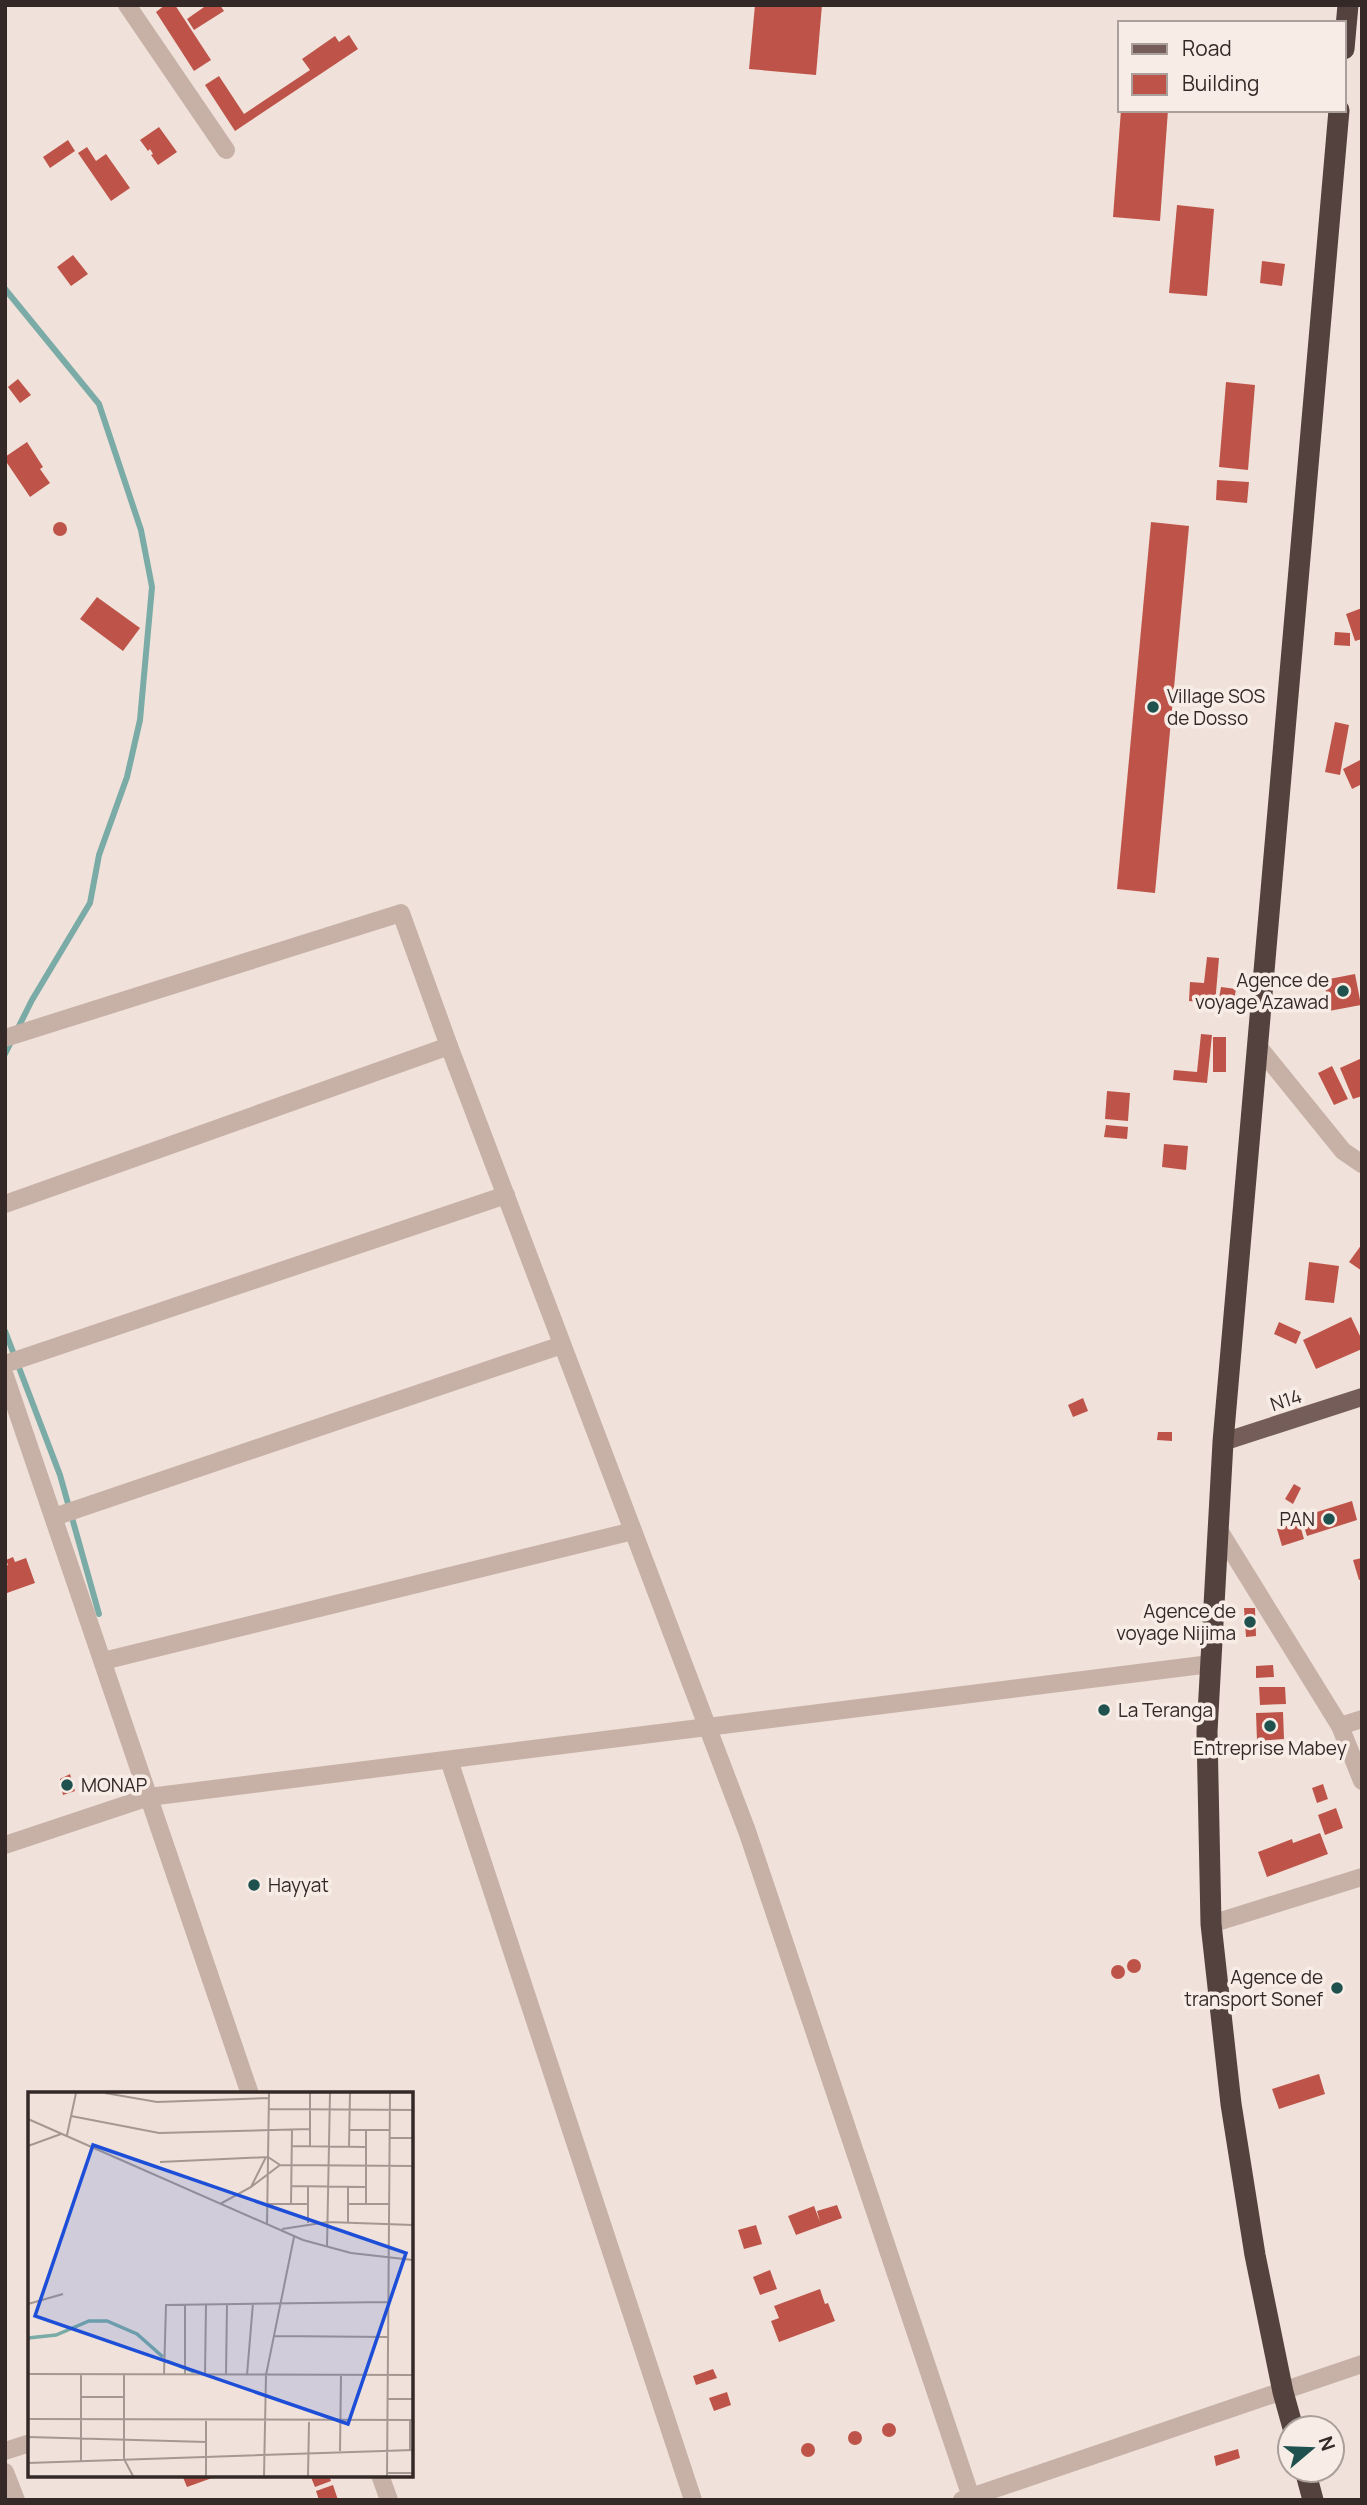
<svg xmlns="http://www.w3.org/2000/svg" width="1367" height="2505" viewBox="0 0 1367 2505" font-family="Manrope,sans-serif">
<style>
.lines{fill:none;stroke-linecap:round;stroke-linejoin:round}
.stream{stroke:#7baba6;stroke-width:6}
.building{fill:#be5449}
.minor{stroke:#c7b1a7;stroke-width:18}
.major{stroke:#755e59;stroke-width:18}
.highway{stroke:#54423e;stroke-width:21}
.poi-dot{fill:#1f524e;stroke:#f8ede6;stroke-width:2.5}
.labels{text-anchor:middle;stroke-width:7;stroke-linejoin:round;paint-order:stroke}
.poi-label{font-size:19px;fill:#342927;stroke:#f8ede6;text-anchor:start}
.street-label{font-size:19px;fill:#342927;stroke:#f8ede6}
.inset-river{fill:none;stroke:#7baba6;stroke-width:3.5}
.inset-road{fill:none;stroke:#a59892;stroke-width:2}
.view{fill:#1d4ed8;fill-opacity:0.15;stroke:#1d4ed8;stroke-width:3.5}
.inset-edge{fill:none;stroke:#342927;stroke-width:3.5}
</style>
<rect width="100%" height="100%" fill="#f0e2da"/>
<g class="lines">
<!-- stream -->
<g class="stream">
<path d="M5,289L99,404L141,530L152,587L140,720L127,777L99,855L90,903L32,1000L17,1030"/>
<path d="M5,1054L12,1040"/>
<path d="M5,1331L60,1475L99,1614"/>
</g>
</g>
<!-- building -->
<g class="building">
<path d="M165,5H175L211,60L194,71L156,12Z"/>
<path d="M207,5H220L224,11L194,30L187,19Z"/>
<path d="M755,5H822L816,75L749,69Z"/>
<path d="M349,35L358,49L235,131L205,85L219,76L244,114L310,70L302,59L335,36L339,42Z"/>
<path d="M1121,110H1168L1160,221L1113,217Z"/>
<path d="M159,127L177,152L158,165L151,155L153,154L150,149L148,151L140,140Z"/>
<path d="M68,140L75,151L50,168L43,157Z"/>
<path d="M87,147L96,161L106,154L130,188L111,201L78,153Z"/>
<path d="M1177,205L1214,209L1207,296L1169,293Z"/>
<path d="M73,255L88,274L71,286L57,267Z"/>
<path d="M1262,261L1285,264L1282,286L1260,283Z"/>
<path d="M18,379L31,395L20,403L8,387Z"/>
<path d="M1226,382L1255,385L1248,470L1219,467Z"/>
<path d="M27,442L43,467L40,469L50,483L30,497L5,460V457Z"/>
<path d="M1217,480L1249,482L1247,503L1216,500Z"/>
<path d="M1151,522L1189,526L1155,893L1117,889Z"/>
<circle cx="60" cy="529" r="7"/>
<path d="M97,597L140,628L123,651L80,619Z"/>
<path d="M1362,608V639L1355,641L1346,614Z"/>
<path d="M1335,632L1350,633V646L1334,645Z"/>
<path d="M1335,722L1349,725L1340,775L1325,772Z"/>
<path d="M1362,759V784L1352,789L1343,769Z"/>
<path d="M1207,957L1219,958L1215,1004L1189,1001L1190,982L1204,983Z"/>
<path d="M1355,974L1361,1005L1329,1011L1324,980Z"/>
<path d="M1221,987L1236,989L1233,1006L1218,1004Z"/>
<path d="M1201,1034L1212,1035L1207,1083L1173,1080L1174,1070L1197,1072Z"/>
<rect x="1213" y="1037" width="13" height="35"/>
<path d="M1362,1058V1096L1353,1099L1340,1068Z"/>
<path d="M1332,1066L1348,1099L1334,1105L1318,1073Z"/>
<path d="M1107,1091L1130,1093L1128,1121L1105,1119Z"/>
<path d="M1106,1125L1128,1127L1127,1139L1104,1137Z"/>
<path d="M1164,1144L1188,1146L1186,1170L1162,1167Z"/>
<path d="M1362,1244V1271L1349,1262Z"/>
<path d="M1309,1262L1339,1266L1334,1303L1305,1300Z"/>
<path d="M1351,1317L1362,1340V1349L1316,1369L1303,1340Z"/>
<path d="M1279,1322L1301,1332L1296,1344L1274,1334Z"/>
<path d="M1083,1398L1088,1411L1073,1417L1068,1405Z"/>
<path d="M1158,1432H1172V1441L1157,1440Z"/>
<path d="M1294,1484L1301,1488L1293,1504L1285,1499Z"/>
<path d="M1352,1501L1357,1520L1307,1536L1301,1517Z"/>
<path d="M1299,1522L1304,1539L1282,1546L1277,1529Z"/>
<path d="M13,1557L15,1562L26,1558L35,1583L7,1593L5,1587V1566L8,1565L6,1560Z"/>
<path d="M1362,1558V1579L1359,1580L1353,1560Z"/>
<path d="M1244,1608H1255L1256,1636L1246,1637Z"/>
<path d="M1273,1665L1274,1677L1256,1678V1666Z"/>
<path d="M1259,1687H1285L1286,1704L1260,1705Z"/>
<path d="M1283,1712L1284,1739L1257,1741L1256,1713Z"/>
<path d="M70,1774L75,1791L63,1795L60,1779Z"/>
<path d="M1323,1784L1328,1799L1317,1803L1312,1788Z"/>
<path d="M1336,1808L1343,1828L1325,1835L1318,1815Z"/>
<path d="M1320,1833L1328,1854L1267,1877L1258,1852L1292,1839L1293,1843Z"/>
<circle cx="1134" cy="1966" r="7"/>
<circle cx="1118" cy="1972" r="7"/>
<path d="M1319,2074L1325,2094L1279,2109L1272,2089Z"/>
<path d="M837,2205L842,2218L796,2235L788,2216L814,2206L820,2222L817,2211Z"/>
<path d="M756,2225L762,2244L744,2249L738,2230Z"/>
<path d="M770,2270L777,2289L760,2295L753,2277Z"/>
<path d="M820,2289L825,2304L828,2303L835,2321L779,2342L771,2321L779,2318L774,2306Z"/>
<path d="M713,2369L717,2378L696,2385L693,2376Z"/>
<path d="M727,2392L731,2405L714,2411L709,2398Z"/>
<circle cx="889" cy="2430" r="7"/>
<circle cx="855" cy="2438" r="7"/>
<circle cx="808" cy="2450" r="7"/>
<path d="M1238,2449L1240,2458L1216,2466L1214,2456Z"/>
<path d="M182,2475H211L212,2478L187,2487Z"/>
<path d="M310,2475H329L331,2481L315,2487Z"/>
<path d="M333,2485L338,2500H319L316,2491Z"/>
</g>
<g class="lines">
<!-- minor -->
<g class="minor">
<path d="M127,5L226,150"/>
<path d="M5,1038L401,913L449,1046L747,1831L971,2497"/>
<path d="M1257,1045L1343,1151L1362,1164"/>
<path d="M5,1204L449,1046"/>
<path d="M5,1364L506,1195"/>
<path d="M5,1376L250,2094"/>
<path d="M54,1517L562,1345"/>
<path d="M1217,1527L1340,1726L1362,1781"/>
<path d="M103,1661L633,1531"/>
<path d="M1340,1726L1362,1719"/>
<path d="M449,1760L693,2500"/>
<path d="M5,1845L149,1797L1210,1664"/>
<path d="M1211,1924L1362,1877"/>
<path d="M5,2451L30,2443"/>
<path d="M5,2472L16,2500"/>
<path d="M380,2475L389,2500"/>
<path d="M962,2500L1362,2364"/>
</g>
<!-- major -->
<path class="major" d="M1223,1442L1362,1397"/>
<!-- highway -->
<g class="highway">
<path d="M1344,49L1348,5"/>
<path d="M1293,2428L1283,2392L1255,2255L1231,2104L1211,1924L1207,1732L1223,1442L1339,110"/>
<path d="M1305,2470L1313,2500"/>
</g>
</g>
<!-- markers -->
<g class="poi-dot">
<circle cx="1153" cy="707" r="7"/>
<circle cx="1343" cy="991" r="7"/>
<circle cx="1329" cy="1519" r="7"/>
<circle cx="1250" cy="1622" r="7"/>
<circle cx="1104" cy="1710" r="7"/>
<circle cx="1270" cy="1726" r="7"/>
<circle cx="67" cy="1785" r="7"/>
<circle cx="254" cy="1885" r="7"/>
<circle cx="1337" cy="1988" r="7"/>
</g>
<g class="labels">
<!-- poi labels -->
<g class="poi-label">
<text x="1167" y="703">Village SOS<tspan x="1167" dy="22">de Dosso</tspan></text>
<text x="1329" y="987" text-anchor="end">Agence de<tspan x="1329" dy="22">voyage Azawad</tspan></text>
<text x="1315" y="1526" text-anchor="end">PAN</text>
<text x="1236" y="1618" text-anchor="end">Agence de<tspan x="1236" dy="22">voyage Nijima</tspan></text>
<text x="1118" y="1717">La Teranga</text>
<text x="1270" y="1755" text-anchor="middle">Entreprise Mabey</text>
<text x="81" y="1792">MONAP</text>
<text x="268" y="1892">Hayyat</text>
<text x="1323" y="1984" text-anchor="end">Agence de<tspan x="1323" dy="22">transport Sonef</tspan></text>
</g>
<!-- street labels -->
<g class="street-label">
<text transform="translate(1286 1400) rotate(-18)" y="7">N14</text>
</g>
</g>
<!-- overview -->
<g transform="translate(28 2092)">
<rect width="385" height="385" fill="#f0e2da"/>
<path class="inset-river" d="M0,246L28,243L61,229H79L109,242L135,265M139,269L166,280"/>
<path class="inset-road" d="M77,1L129,10L241,6M282,1V54M240,17L385,18M43,24L131,41L282,37M0,27L275,148L323,161L385,168M321,38H361M39,43L48,1M361,46H385M0,54L33,42M264,54L338,55M321,55L322,1M132,70L240,65L252,73M263,94L338,95M223,95L252,73L385,74M192,112L223,95L238,65M240,112H280M263,112L264,37M320,112H361M338,112V38M280,131V94M320,131V95M239,133L241,1M254,137L300,130L385,133M299,155L302,1M0,212L35,202M157,213V283M246,244L360,245M0,282L385,283M53,283V369M96,283V367L105,384M136,283L138,213L360,210M177,283L178,212M198,283L199,212M219,283L225,211M53,305H95M360,307H385M0,327L385,328M382,328V358M178,329V384M0,345L179,350M312,359L313,283M0,371L385,358M359,381H385M236,384L238,283L266,145M280,384L281,330M359,384L362,1"/>
<path class="view" d="M65,53L378,161L320,332L7,224Z"/>
<rect width="385" height="385" class="inset-edge"/>
</g>
<!-- border -->
<rect width="1367" height="2505" fill="none" stroke="#342927" stroke-width="14"/>
<!-- legend -->
<rect x="1118" y="21" width="228" height="91" fill="#f8ede6" stroke="#aa9f9a" stroke-width="2"/>
<rect x="1132" y="44" width="35" height="10" fill="#755e59" stroke="#aa9f9a" stroke-width="2"/>
<text x="1182" y="56" font-size="21" fill="#342927">Road</text>
<rect x="1132" y="74" width="35" height="21" fill="#be5449" stroke="#aa9f9a" stroke-width="2"/>
<text x="1182" y="91" font-size="21" fill="#342927">Building</text>
<!-- north arrow -->
<g transform="translate(1311 2449) rotate(71)"><circle r="33" fill="#f8ede6" stroke="#aa9f9a" stroke-width="2"/>
<path d="M0-5L12 26L0 18L-12 26Z" fill="#1f524e"/>
<text y="-10" font-size="19" font-weight="bold" text-anchor="middle" fill="#342927">N</text>
</g>
</svg>
